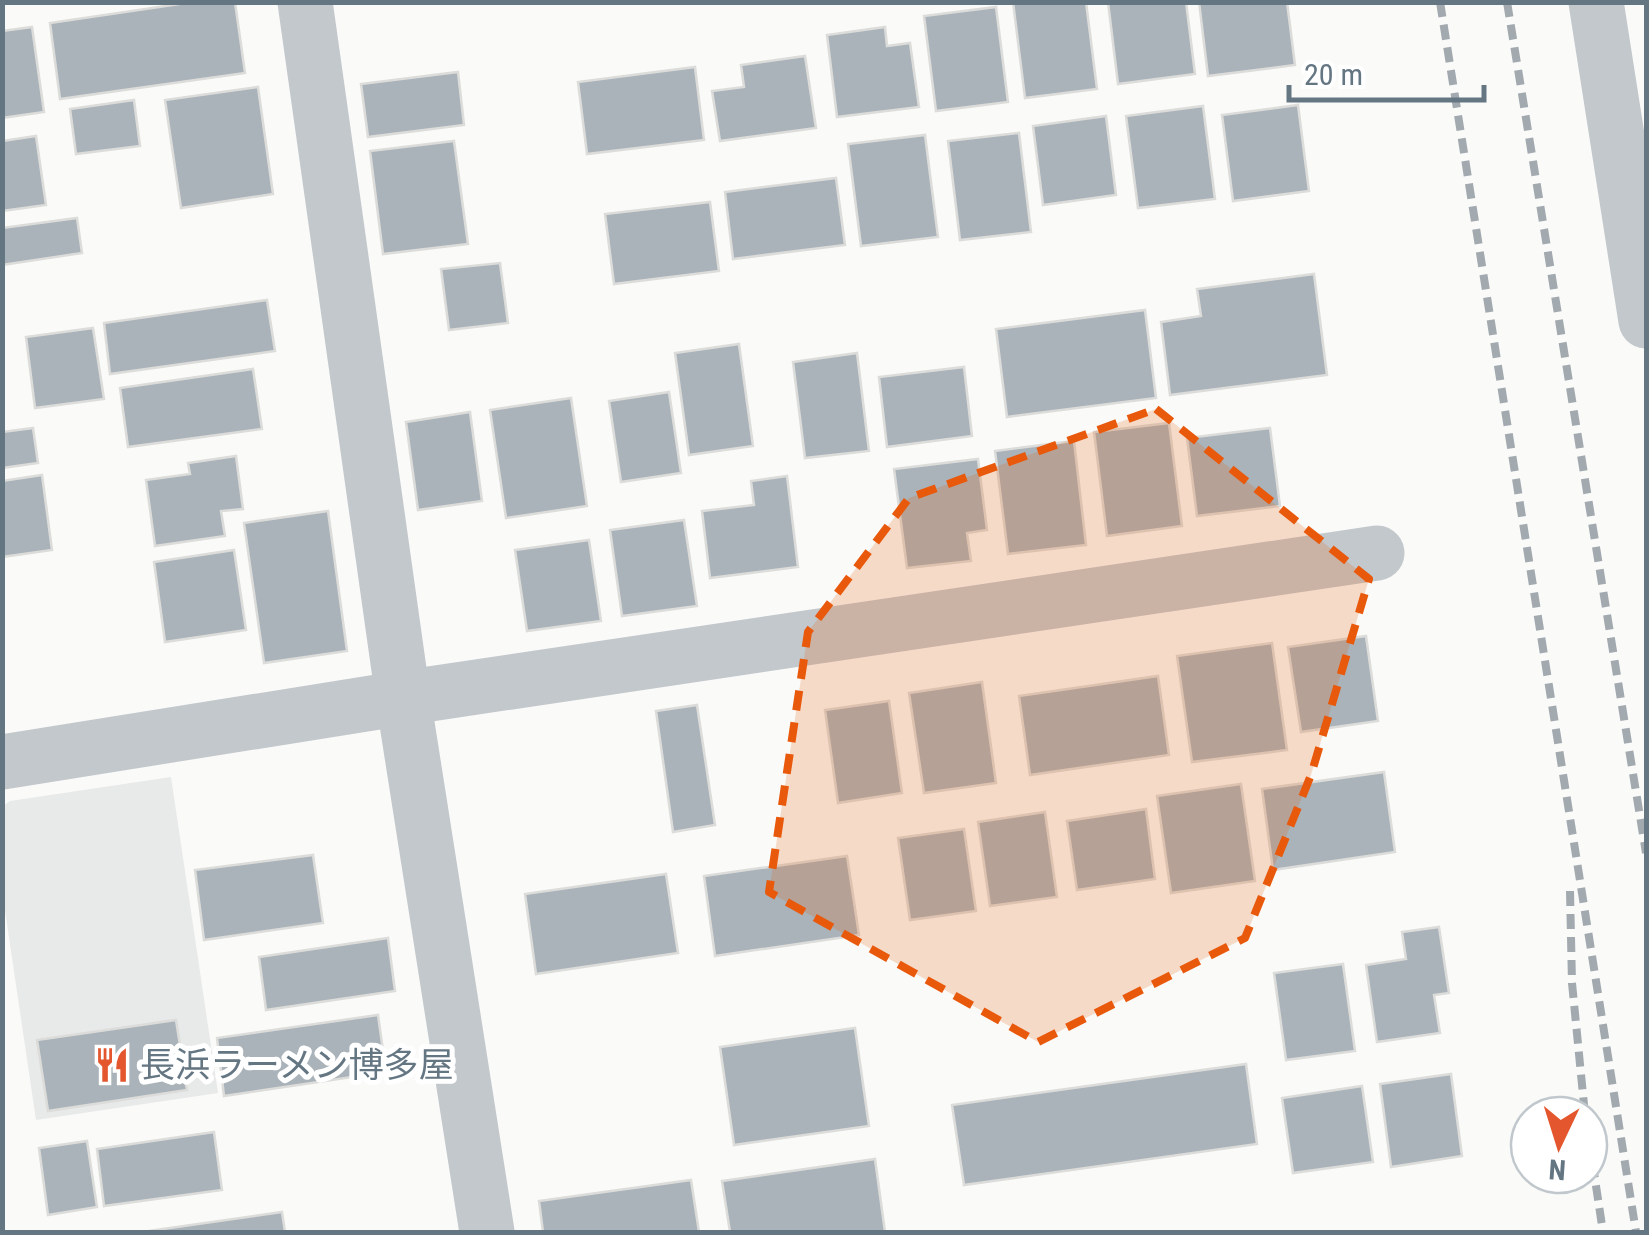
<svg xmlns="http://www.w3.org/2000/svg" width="1649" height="1235" viewBox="0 0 1649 1235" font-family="'Roboto Condensed','Noto Sans JP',sans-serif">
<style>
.built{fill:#e8e9e9}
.building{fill:#aab3b9;stroke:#dcdcda;stroke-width:2.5}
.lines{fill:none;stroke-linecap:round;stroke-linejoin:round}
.street{stroke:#c3c8cc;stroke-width:55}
.rail{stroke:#a2aab0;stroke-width:8;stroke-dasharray:15 8;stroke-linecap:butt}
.marked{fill:#e8590c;fill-opacity:0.2;stroke:#e8590c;stroke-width:8;stroke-dasharray:20 12;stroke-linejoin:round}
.labels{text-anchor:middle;stroke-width:10;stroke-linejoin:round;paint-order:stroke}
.poi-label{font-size:35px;fill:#657683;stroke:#fff;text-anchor:start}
</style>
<rect width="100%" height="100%" fill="#fafaf8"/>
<!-- built -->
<path class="built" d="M171,777L218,1093L36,1120L3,897L2,807L10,801Z"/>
<!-- building -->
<g class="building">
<path d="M193,2H235L245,73L60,99L50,23Z"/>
<path d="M1013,2H1086L1097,89L1025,98Z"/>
<path d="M1108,2H1186L1195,74L1118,84Z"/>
<path d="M1199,2H1287L1295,65L1208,76Z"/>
<path d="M996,7L1008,102L936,111L924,16Z"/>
<path d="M32,27L44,112L2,118V31Z"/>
<path d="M885,27L887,46L910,43L919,107L837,117L827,35Z"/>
<path d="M805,56L816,128L720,141L712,91L744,87L741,65Z"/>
<path d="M695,67L704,140L587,154L578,82Z"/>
<path d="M458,72L464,125L368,137L361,84Z"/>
<path d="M258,87L273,194L181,208L165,100Z"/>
<path d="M134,100L140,146L76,154L70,109Z"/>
<path d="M1298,105L1309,191L1233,201L1222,115Z"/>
<path d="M1203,106L1215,199L1138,208L1126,116Z"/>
<path d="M1106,116L1116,195L1043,205L1033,126Z"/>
<path d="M1019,133L1031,232L960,240L948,141Z"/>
<path d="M925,135L938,237L861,246L848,144Z"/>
<path d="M36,136L46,205L2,211V141Z"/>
<path d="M454,141L468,244L383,254L370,151Z"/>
<path d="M836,178L845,245L733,259L725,192Z"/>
<path d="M710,202L719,271L614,284L605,214Z"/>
<path d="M77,218L82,253L2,265V228Z"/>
<path d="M500,263L508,323L449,330L441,269Z"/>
<path d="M1314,274L1327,375L1170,395L1161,322L1201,316L1197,289Z"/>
<path d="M267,300L275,351L110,374L104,323Z"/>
<path d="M1145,310L1156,398L1007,417L996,329Z"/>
<path d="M93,328L104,399L35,408L26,337Z"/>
<path d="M739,344L753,446L689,455L675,353Z"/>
<path d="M857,353L869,451L805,458L793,362Z"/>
<path d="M964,367L972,436L887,447L879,377Z"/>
<path d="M253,369L262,429L128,447L120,388Z"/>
<path d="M669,392L681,473L621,482L609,401Z"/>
<path d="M571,398L587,506L506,518L490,410Z"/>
<path d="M470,412L482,501L418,510L406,422Z"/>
<path d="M1169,423L1182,526L1107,536L1094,432Z"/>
<path d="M33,428L38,463L2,468V432Z"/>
<path d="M1270,428L1280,506L1197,516L1187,438Z"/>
<path d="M1074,441L1086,545L1008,554L995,451Z"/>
<path d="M236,456L243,509L221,511L225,536L155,546L146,480L190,474L188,463Z"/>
<path d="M978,459L987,530L967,533L971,561L907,568L894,469Z"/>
<path d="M42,475L52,550L2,557V481Z"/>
<path d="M787,476L798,567L710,578L702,511L754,505L751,481Z"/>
<path d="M328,511L347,651L264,663L244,523Z"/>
<path d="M684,520L697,606L622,616L610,530Z"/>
<path d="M589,540L601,621L527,631L515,550Z"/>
<path d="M234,550L246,630L165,642L154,562Z"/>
<path d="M1366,636L1378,721L1301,732L1288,647Z"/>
<path d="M1272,643L1287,750L1192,762L1177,656Z"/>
<path d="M1158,676L1169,755L1030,775L1019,696Z"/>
<path d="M982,682L996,783L924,793L909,693Z"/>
<path d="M889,701L902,793L838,803L825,710Z"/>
<path d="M697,705L715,825L673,832L656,711Z"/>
<path d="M1384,772L1395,852L1273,870L1262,789Z"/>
<path d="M1241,784L1255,881L1171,893L1157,796Z"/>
<path d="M1146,809L1155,879L1077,890L1067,821Z"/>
<path d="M1045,812L1057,897L990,906L978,822Z"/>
<path d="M964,829L976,911L910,920L898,838Z"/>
<path d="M313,855L323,923L204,940L195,870Z"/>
<path d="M847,856L859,935L715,956L704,876Z"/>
<path d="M666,874L678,953L536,974L525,894Z"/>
<path d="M1439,927L1449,993L1434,995L1440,1033L1377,1042L1366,965L1406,959L1402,932Z"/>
<path d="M388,938L395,991L266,1010L259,957Z"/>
<path d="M1343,964L1355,1051L1286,1060L1274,973Z"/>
<path d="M378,1015L386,1072L224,1096L217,1038Z"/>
<path d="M176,1020L187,1090L48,1111L37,1040Z"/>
<path d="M855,1028L869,1126L734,1145L720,1047Z"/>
<path d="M1246,1064L1257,1144L964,1185L952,1105Z"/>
<path d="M1451,1074L1462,1156L1391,1167L1380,1084Z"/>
<path d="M1362,1086L1373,1162L1293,1173L1282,1098Z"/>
<path d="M214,1132L222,1190L104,1206L97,1149Z"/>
<path d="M87,1141L97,1207L48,1215L39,1148Z"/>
<path d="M875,1159L885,1232H730L722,1181Z"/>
<path d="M691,1180L699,1232H543L539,1201Z"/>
<path d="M282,1212L285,1232H142Z"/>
</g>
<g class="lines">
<!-- street -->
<g class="street">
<path d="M305,2L403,698L487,1232"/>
<path d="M1596,2L1646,321"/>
<path d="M2,762L403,698L1377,553"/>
</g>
<!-- rail -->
<g class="rail">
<path d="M1440,2L1636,1232"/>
<path d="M1507,2L1646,853"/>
<path d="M1570,891L1572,983L1585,1115"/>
<path d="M1589,1140L1603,1232"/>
</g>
</g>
<!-- marked area -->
<path class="marked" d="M1156,409L1369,579L1311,775L1245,938L1038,1042L769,892L808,632L909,498Z"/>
<!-- icons -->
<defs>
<symbol id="restaurant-bare" viewBox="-9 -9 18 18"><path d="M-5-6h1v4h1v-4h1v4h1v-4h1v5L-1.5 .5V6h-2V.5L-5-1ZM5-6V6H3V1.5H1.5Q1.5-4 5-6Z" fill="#e4572e" stroke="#fff" stroke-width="2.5" paint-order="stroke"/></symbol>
</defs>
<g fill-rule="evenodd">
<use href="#restaurant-bare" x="87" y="1040" width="50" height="50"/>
</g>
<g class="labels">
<!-- poi labels -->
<g class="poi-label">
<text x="140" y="1077">長浜ラーメン博多屋</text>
</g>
</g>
<!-- border -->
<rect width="1649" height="1235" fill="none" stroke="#657683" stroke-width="10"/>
<!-- north arrow -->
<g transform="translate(1559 1145) rotate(184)"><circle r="48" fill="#ffffff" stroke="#c1c8cd" stroke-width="2.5"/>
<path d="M0-8L18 38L0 25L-18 38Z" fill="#e4572e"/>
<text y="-15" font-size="28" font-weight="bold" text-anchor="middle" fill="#657683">N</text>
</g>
<!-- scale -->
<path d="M1289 85v15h195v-15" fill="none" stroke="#657683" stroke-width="5"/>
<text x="1304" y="85" font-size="30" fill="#657683" stroke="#ffffff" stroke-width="8" paint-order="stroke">20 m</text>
</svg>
